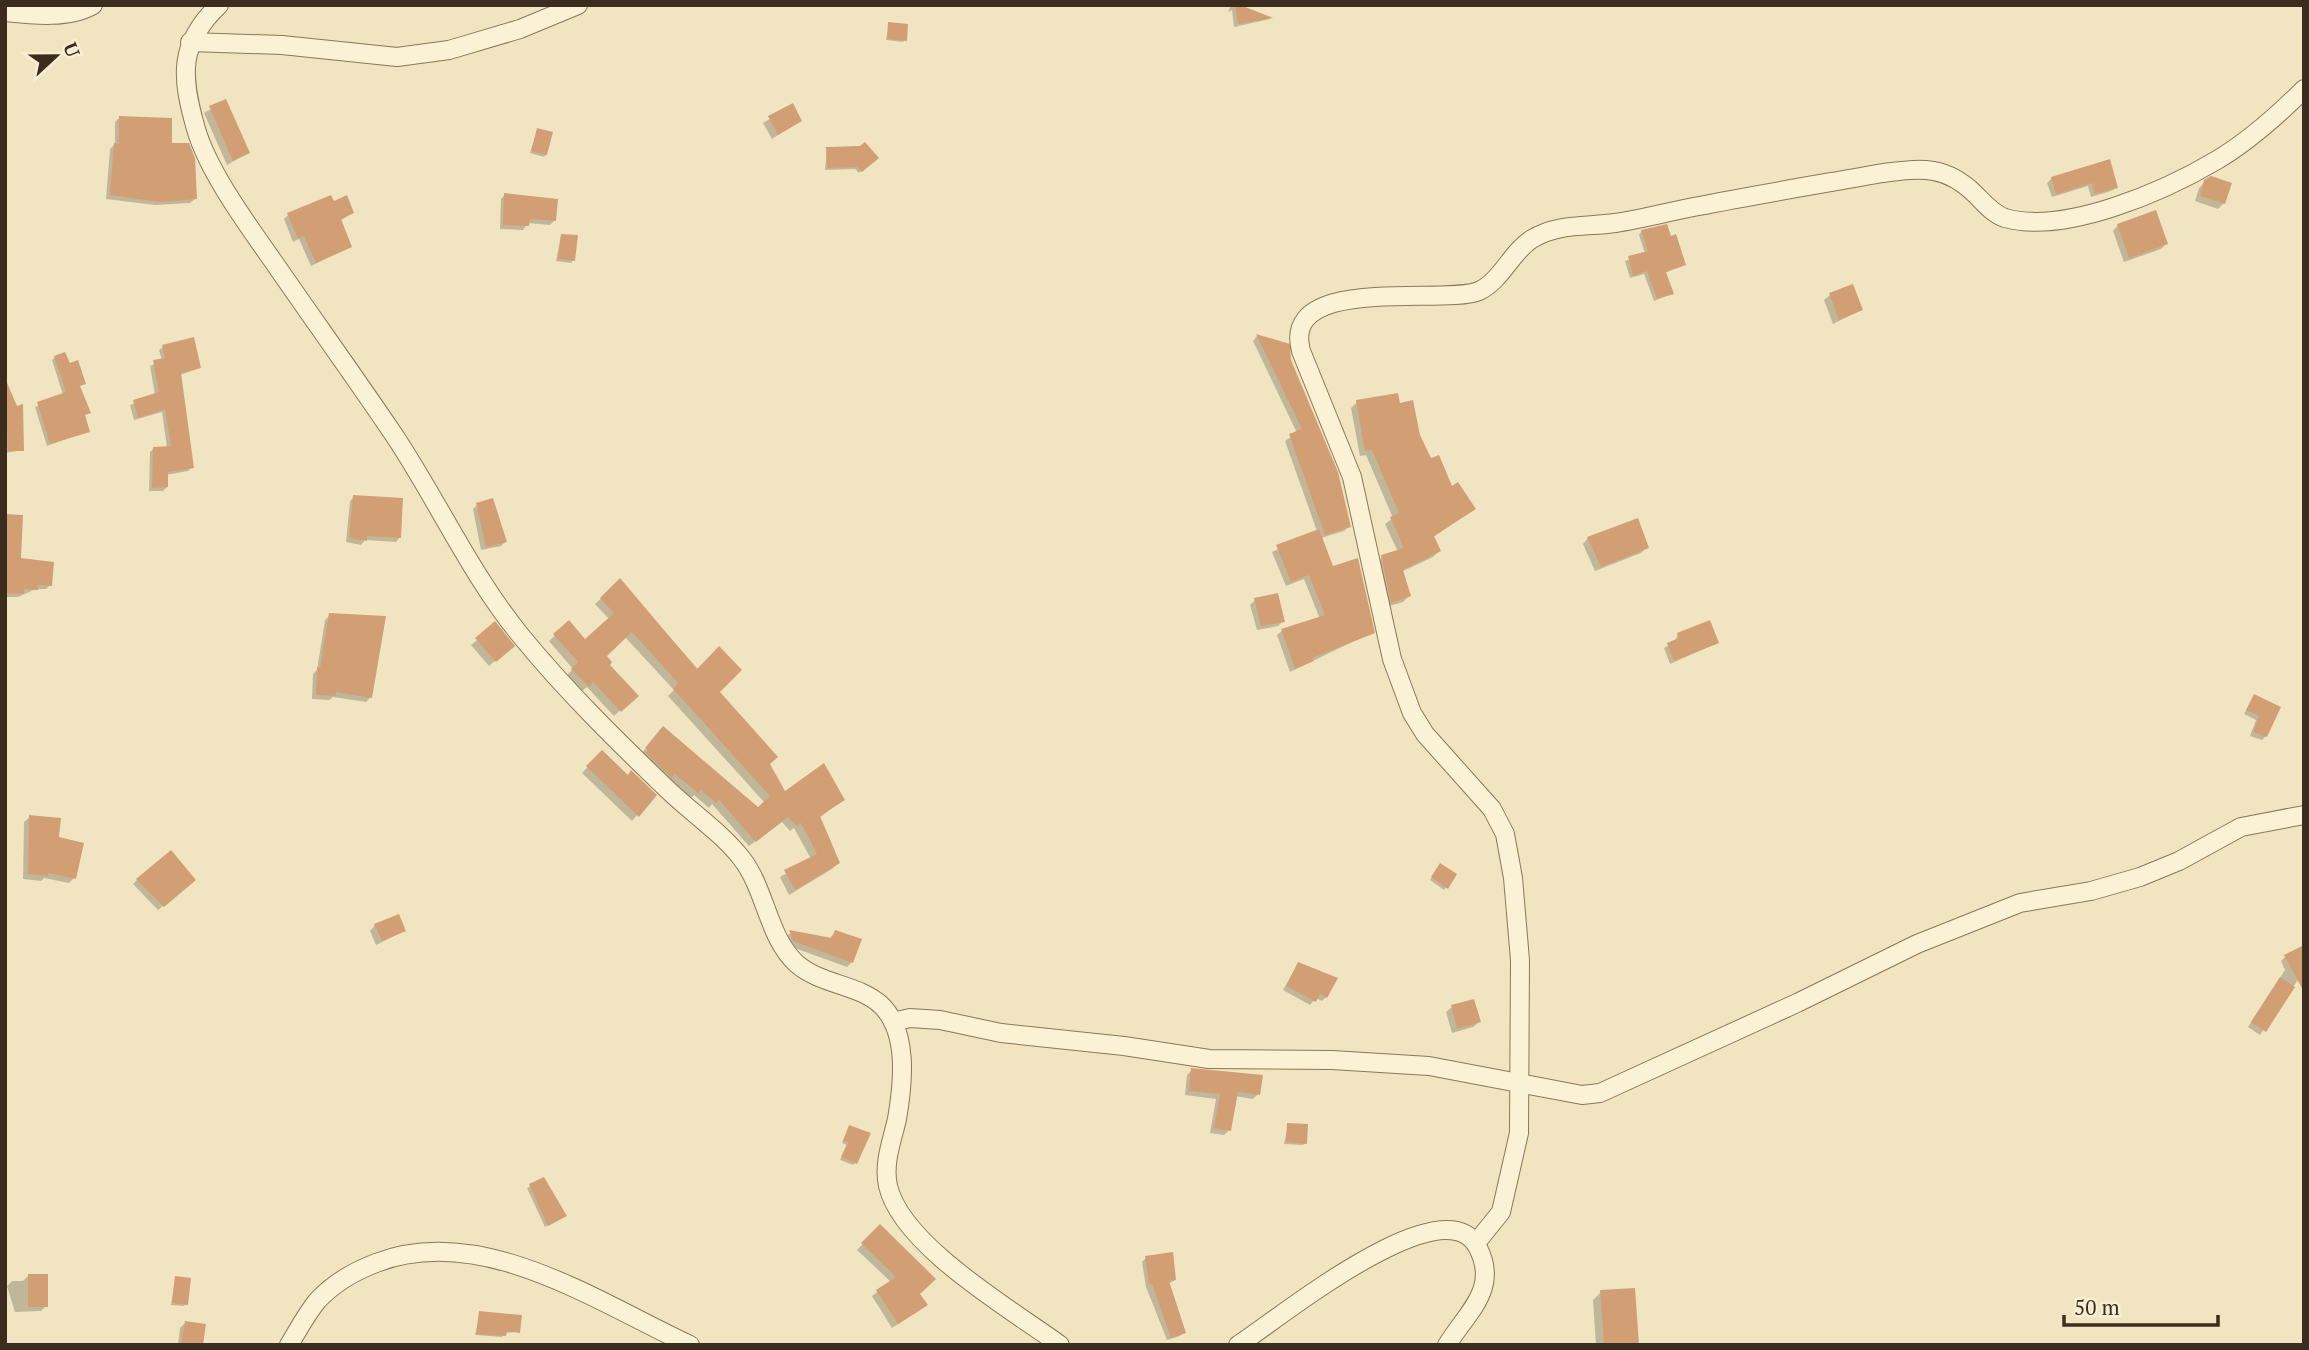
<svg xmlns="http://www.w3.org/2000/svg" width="2309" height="1350" viewBox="0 0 2309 1350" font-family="'PT Serif',serif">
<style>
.shadow{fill:#0003}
.building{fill:#d29f75}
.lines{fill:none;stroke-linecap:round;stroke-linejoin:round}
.minor-casing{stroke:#8c7657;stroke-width:20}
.minor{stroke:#fbf1d5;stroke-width:18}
</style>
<rect width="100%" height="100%" fill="#f1e5c1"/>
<!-- shadow -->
<g class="shadow">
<path d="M1231,5H1243L1239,7L1270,19L1234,27L1232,10L1228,12Z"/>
<path d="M889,24L905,40L903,42L886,40Z"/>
<path d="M225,101L248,153L227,165L204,113Z"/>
<path d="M792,106L800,121L772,139L763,123Z"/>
<path d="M120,117L170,145L195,199L190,203L155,205L106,199L110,149L115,144V122Z"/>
<path d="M538,130L546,155L544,157L530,153Z"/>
<path d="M827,149L876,158L859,173L855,169L825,170Z"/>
<path d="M2109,161L2116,187L2111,191L2091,197L2088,186L2052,197L2047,183L2052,178Z"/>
<path d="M2205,182L2224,203L2218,209L2195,201L2199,188Z"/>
<path d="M505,195L554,221L550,225L528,223L523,230L500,229L501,199Z"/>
<path d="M333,203L352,213L340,221L350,247L311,266L299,239L293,242L284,219L288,215Z"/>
<path d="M2118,225L2166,244L2161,249L2124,262L2113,231Z"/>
<path d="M1642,231L1684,264L1665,273L1672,293L1654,301L1644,274L1630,278L1625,261L1645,253L1639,235Z"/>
<path d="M561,235L573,260L571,263L556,261Z"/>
<path d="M1830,295L1861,310L1833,324L1824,300Z"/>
<path d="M1257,336L1288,345L1289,360L1349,526L1344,531L1321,538L1332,569L1373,632L1290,672L1277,635L1282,631L1320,619L1304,579L1286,586L1272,552L1317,531L1285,441L1297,433L1253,341Z"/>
<path d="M163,347L200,368L180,375L192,467L188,471L166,475L167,487L163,491H149L150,452L153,449L167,448L162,412L134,420L130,405L155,395L150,366L162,360L159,350Z"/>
<path d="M55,357L69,365L84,383L78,387L89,412L83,416L88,431L47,446L35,407L63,395L52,360Z"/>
<path d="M1357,402L1399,405L1430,461L1452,488L1474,509L1432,538L1439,551L1433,557L1401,572L1409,596L1403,602L1386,607L1376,563L1382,557L1398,552L1385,524L1393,518L1366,455L1360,456L1351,408Z"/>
<path d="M22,406V450L6,453L5,409Z"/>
<path d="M354,497L400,537L396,542L365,540L361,545L346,542L350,501Z"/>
<path d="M477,505L505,542L501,546L481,550L473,509Z"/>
<path d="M5,516L19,560L50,585L46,589H36L18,597H5Z"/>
<path d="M1588,538L1647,547L1641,553L1595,571L1583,544Z"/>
<path d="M620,581L718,692L784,793L843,800L819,818L838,863L832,869L789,895L780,877L811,859L794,828L790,831L782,822L749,846L712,804L709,808L694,795L691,798L641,754L658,734L758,810L765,803L668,696L674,690L625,637L605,657L607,665L636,695L614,716L587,687L582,691L566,676L573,669L549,641L569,623L585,642L609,619L595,604Z"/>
<path d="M1255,600L1283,621L1278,626L1257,630L1250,605Z"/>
<path d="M330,615L371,697L366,702L333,697L329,700L312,699L313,674L317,670L325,620Z"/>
<path d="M1678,634L1717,643L1670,664L1664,648L1675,642Z"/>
<path d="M477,640L507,651L489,666L471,645Z"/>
<path d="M2254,696L2266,736L2262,740L2250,736L2256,720L2244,714Z"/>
<path d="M602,752L627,777L655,795L632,821L582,773Z"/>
<path d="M30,817L57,838L74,878L69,883L44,878L41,881L23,879L24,822Z"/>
<path d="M1438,867L1455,875L1444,890L1430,880Z"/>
<path d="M137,880L189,884L158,910L133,884Z"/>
<path d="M375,925L404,931L376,945L370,931Z"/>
<path d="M835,932L852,962L847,967L789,946L784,938L789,934L829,939Z"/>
<path d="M2285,957L2304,971L2260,1035L2248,1027L2285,970L2281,961Z"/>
<path d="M1298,964L1326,997L1322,1001L1316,998L1310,1005L1283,990Z"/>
<path d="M1452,1007L1479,1022L1473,1027L1452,1033L1446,1012Z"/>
<path d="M1192,1070L1258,1094L1253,1099L1235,1096L1229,1130L1224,1135L1210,1133L1216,1099L1185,1095L1187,1075Z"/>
<path d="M1288,1125L1305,1143L1303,1145L1284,1144Z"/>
<path d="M848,1129L855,1163L853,1165L840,1160L847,1145L842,1143Z"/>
<path d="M544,1179L562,1217L545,1227L527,1188Z"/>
<path d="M880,1226L918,1294L920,1310L892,1328L872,1296L891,1282L857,1250Z"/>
<path d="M1146,1258L1175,1280L1168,1284L1184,1332L1180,1336L1167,1340L1146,1287L1142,1262Z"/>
<path d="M28,1276L46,1306L41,1311L15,1312L7,1286L12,1281H23Z"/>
<path d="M175,1278L186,1304L184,1306L171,1305Z"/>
<path d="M1601,1292L1637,1345H1596L1593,1300Z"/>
<path d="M480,1313L518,1332L505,1333L502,1337L475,1335Z"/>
<path d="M185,1323L202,1345H178L180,1328Z"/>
</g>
<!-- building -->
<g class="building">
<path d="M1235,5H1240L1273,18L1238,24Z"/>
<path d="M888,22L908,24L907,41L887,39Z"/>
<path d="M226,99L250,153L233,161L209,106Z"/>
<path d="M793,103L802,121L778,135L768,116Z"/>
<path d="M119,116L172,118V143H189L195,158L197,199L160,202L110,195L114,143L119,144Z"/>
<path d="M537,128L553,132L547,155L531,151Z"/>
<path d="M865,142L879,158L862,172L857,167L827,168L826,147L860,146Z"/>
<path d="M2110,159L2118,188L2095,194L2092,183L2056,194L2051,177Z"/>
<path d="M2211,176L2232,183L2225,204L2200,196L2204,180Z"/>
<path d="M504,193L558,199L556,221L530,219L529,226L503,225Z"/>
<path d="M331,195L334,201L347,195L354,213L341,219L352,247L316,263L304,236L298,239L287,213Z"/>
<path d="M2156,210L2168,244L2129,258L2117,224Z"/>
<path d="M1667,224L1671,236L1676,234L1686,265L1666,272L1674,294L1657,299L1647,271L1633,276L1628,256L1648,251L1641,230Z"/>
<path d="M561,234L578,235L575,261L558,259Z"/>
<path d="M1853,284L1863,310L1839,320L1829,293Z"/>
<path d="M1256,334L1290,344L1291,360L1338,472L1351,527L1325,535L1289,434L1302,429Z"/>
<path d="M194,337L201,368L181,373L194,468L168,472V487L152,488L153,447L171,446L165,409L138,418L133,400L159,392L153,360L165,358L162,345Z"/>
<path d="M65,352L70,363L78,360L86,384L80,386L91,413L85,415L90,432L50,444L37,402L66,392L54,356Z"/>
<path d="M5,378L17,406L23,404L24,451H8Z"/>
<path d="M1398,393L1400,403L1413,400L1420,435L1431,458L1439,455L1452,486L1458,482L1476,509L1434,536L1441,551L1403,570L1411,596L1391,603L1381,555L1404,548L1390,517L1399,513L1372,450L1365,451L1356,400Z"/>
<path d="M353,495L403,498L401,538L367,536V541L349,538Z"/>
<path d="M493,498L507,542L486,547L476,503Z"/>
<path d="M5,514L23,515L21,558L54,562L52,586L38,585V590L24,589V594L5,593Z"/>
<path d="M1638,518L1649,548L1601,567L1587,537Z"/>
<path d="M1319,529L1333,566L1358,558L1375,633L1312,658L1314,661L1295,669L1281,629L1325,615L1309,575L1291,582L1276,545Z"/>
<path d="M620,578L697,669L719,646L742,670L720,692L778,757L770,764L785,791L824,763L845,800L820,816L840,863L795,890L784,870L817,854L801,823L797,826L788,817L756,842L719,800L716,803L701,790L698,793L675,774L672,778L646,753L648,750L645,748L663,726L758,807L770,796L673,689L678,683L632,632L607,656L612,662L610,665L639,696L621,712L593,682L589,687L571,669L578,662L553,634L569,620L585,639L614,613L600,598Z"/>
<path d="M1278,593L1285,622L1261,626L1254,598Z"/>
<path d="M329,613L386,616L372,698L336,692V696L316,695L317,667L320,668Z"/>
<path d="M1710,620L1719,643L1674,661L1667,643L1679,638L1677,633Z"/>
<path d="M495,621L515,646L496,662L475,638Z"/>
<path d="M2254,694L2281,707L2267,737L2253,732L2259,716L2246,710Z"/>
<path d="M602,750L628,775L631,770L657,795L639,817L586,766Z"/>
<path d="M29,815L61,818L59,837L84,843L76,879L48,873V876L28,874Z"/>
<path d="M171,850L196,880L164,907L136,879Z"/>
<path d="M1440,863L1457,874L1448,889L1431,877Z"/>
<path d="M399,914L406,931L382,941L374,924Z"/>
<path d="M789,930L832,938L835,930L862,939L853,963L793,941Z"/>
<path d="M2304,945V992L2284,955Z"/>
<path d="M1298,962L1338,978L1327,998L1320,994L1316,1002L1286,986Z"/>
<path d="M2280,977L2295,987L2266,1032L2251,1022Z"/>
<path d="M1474,999L1481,1022L1457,1029L1451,1005Z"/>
<path d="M1191,1068L1263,1075L1260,1095L1238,1092L1231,1131L1214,1128L1220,1094L1189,1091Z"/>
<path d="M1287,1123L1308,1124L1307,1144L1286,1142Z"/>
<path d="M849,1125L871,1133L857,1164L841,1157L848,1142L843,1141Z"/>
<path d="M544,1177L567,1216L548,1226L529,1184Z"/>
<path d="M880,1224L936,1279L920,1294L928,1305L898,1324L876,1290L896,1277L861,1243Z"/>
<path d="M1173,1252L1176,1280L1169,1281L1186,1333L1171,1338L1152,1284H1149L1145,1256Z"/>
<rect x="28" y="1274" width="20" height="33"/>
<path d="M175,1276L191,1278L188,1305L172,1303Z"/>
<path d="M1635,1288L1639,1345H1604L1600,1290Z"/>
<path d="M479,1311L522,1315L520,1333L507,1331L506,1336L476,1334Z"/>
<path d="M185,1321L206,1324L203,1345H181Z"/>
</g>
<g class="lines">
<defs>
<g id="minor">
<path d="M219,5C178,44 181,77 196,129C208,171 247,224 273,261C313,319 354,376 394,435C438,501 471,575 521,636C566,691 617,741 668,790C692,813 722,833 742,859C766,890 768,938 797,964C821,985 858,984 881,1005C909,1032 903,1084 897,1119C892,1141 883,1163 888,1186C902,1246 1011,1309 1060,1345"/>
<path d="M5,12C33,15 69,19 93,5"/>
<path d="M190,42L282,45L397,57L449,50L520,29L578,5"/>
<path d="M893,1022L910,1018L940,1020L1001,1033L1124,1046L1209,1059L1332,1060L1429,1066L1582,1095L1600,1093L1797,1003L1917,944L2020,903L2091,891L2140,877L2179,861L2241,827L2304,815"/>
<path d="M1476,1243L1501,1212L1519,1133L1520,960L1513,878L1505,834L1492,809L1425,734L1412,713L1392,659L1352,477L1301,351C1280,273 1445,306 1479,291C1501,281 1512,251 1532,239C1558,223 1588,227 1615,223C1643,219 1671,211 1699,206C1760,194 1821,184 1883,173C1922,168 1946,165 1976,195C1984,203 1993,214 2005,218C2065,235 2165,191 2217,160C2249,141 2278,115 2304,89"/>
<path d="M289,1345C298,1330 307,1313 318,1300C334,1283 355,1271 376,1263C481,1222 597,1302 690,1345"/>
<path d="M1238,1345C1276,1321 1442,1184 1477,1246C1500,1288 1468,1311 1447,1345"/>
</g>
</defs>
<!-- minor casing -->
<use href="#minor" class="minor-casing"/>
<!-- minor -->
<use href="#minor" class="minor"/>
</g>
<!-- border -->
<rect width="2309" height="1350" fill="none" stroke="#3b2c1d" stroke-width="14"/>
<!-- north arrow -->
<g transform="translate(56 56) rotate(68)" stroke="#f8eed2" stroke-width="5" paint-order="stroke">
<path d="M0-5L12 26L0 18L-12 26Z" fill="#3b2c1d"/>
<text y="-10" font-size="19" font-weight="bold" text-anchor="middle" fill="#3b2c1d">U</text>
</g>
<!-- scale -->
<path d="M2064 1315v10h154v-10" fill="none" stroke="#3b2c1d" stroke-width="3.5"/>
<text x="2074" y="1315" font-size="21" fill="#3b2c1d" stroke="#f8eed2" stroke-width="5" paint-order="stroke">50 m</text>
</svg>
